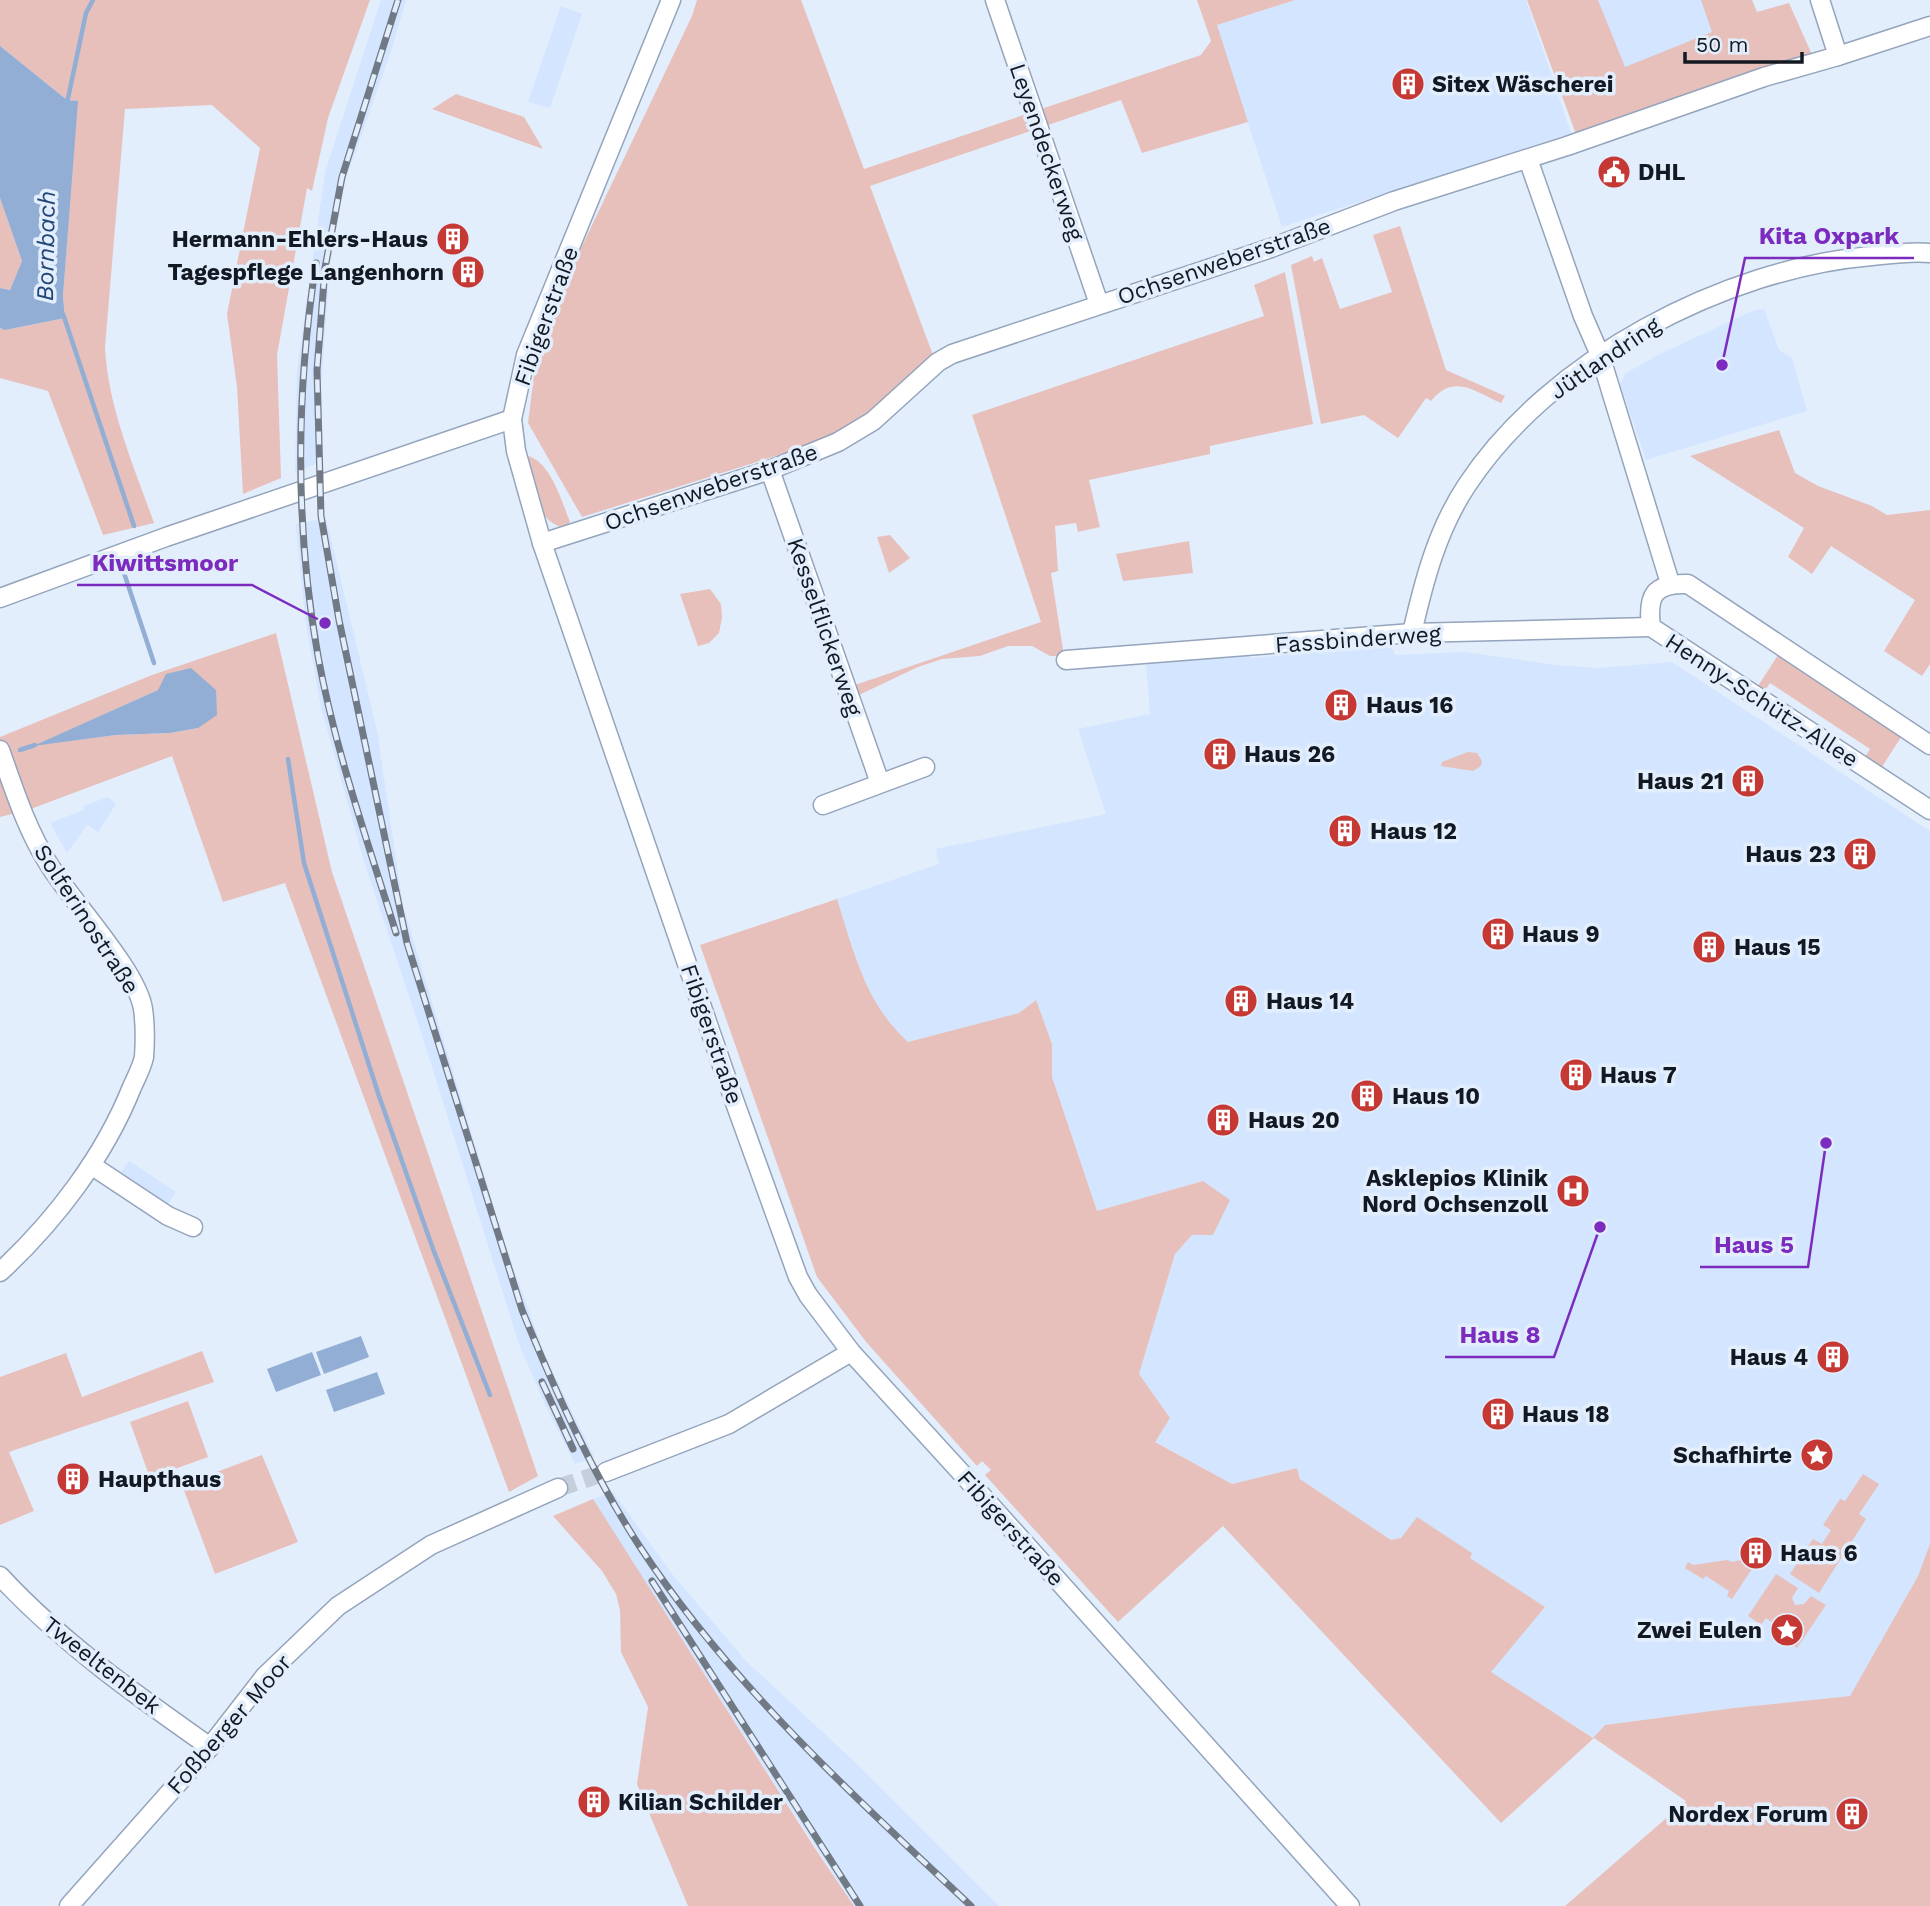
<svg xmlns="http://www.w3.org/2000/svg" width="1930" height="1906" viewBox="0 0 1930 1906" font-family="'Work Sans',sans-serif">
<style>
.built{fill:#d3e5ff}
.green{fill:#e7c0bb;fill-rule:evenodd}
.water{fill:#92aed4}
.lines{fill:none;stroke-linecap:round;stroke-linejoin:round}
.stream{stroke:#92aed4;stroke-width:4.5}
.street-tunnel{stroke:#c4cedc;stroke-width:18;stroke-dasharray:18 9;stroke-linecap:butt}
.street-casing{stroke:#93a4bc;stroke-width:21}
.street{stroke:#fff;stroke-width:18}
.rail-casing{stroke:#717984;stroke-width:7}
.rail{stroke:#e3eefd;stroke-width:4.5;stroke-dasharray:13;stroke-linecap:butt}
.labels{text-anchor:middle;stroke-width:7;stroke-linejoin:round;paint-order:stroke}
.poi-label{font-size:23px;font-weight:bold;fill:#131922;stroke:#e3eefd;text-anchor:start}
.street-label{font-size:23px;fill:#131922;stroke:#e3eefd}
.water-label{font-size:24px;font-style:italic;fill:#224677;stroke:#e3eefd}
.leader{fill:none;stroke:#7b2cbf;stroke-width:2.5}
.callout-dot{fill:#7b2cbf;stroke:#e3eefd;stroke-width:2.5}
.callout-label{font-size:24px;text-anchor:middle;font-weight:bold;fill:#7b2cbf;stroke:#e3eefd;stroke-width:7;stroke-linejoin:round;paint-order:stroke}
</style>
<rect width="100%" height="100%" fill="#e3eefd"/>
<!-- built -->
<g class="built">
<path d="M381,0H406L392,48L344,185L330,265L321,385L322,460L295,474L297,371L325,172Z"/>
<path d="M1295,0H1526L1571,133L1282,227L1216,25Z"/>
<path d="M1592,0H1707L1740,6L1633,112Z"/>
<path d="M561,6L582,14L550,108L528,102Z"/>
<path d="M1764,309L1779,350L1792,358L1807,411L1646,460L1620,384L1626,373L1658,355L1752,311Z"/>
<path d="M326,518L377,731L403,906L506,1247L545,1356L594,1457L575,1464L546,1407L519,1344L422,1035L363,858L321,707L305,618L296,524Z"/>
<path d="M1390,644L1395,655L1464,652L1556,665L1599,668L1672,662L1930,831V1544L1918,1576L1850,1696L1734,1708L1605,1725L1594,1738L1490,1672L1545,1607L1470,1558L1472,1553L1417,1518L1401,1538L1391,1540L1300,1479L1297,1468L1232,1484L1154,1441L1170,1418L1139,1374L1175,1254L1192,1235L1203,1181L1097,1211L1052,1077V1044L1035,1000L1019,1013L908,1042L889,1025L878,1009L858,966L837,899L939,864L936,849L1106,814L1078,729L1150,714L1146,663L1242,653L1252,658Z"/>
<path d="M108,797L116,804L98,832L87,825L67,853L50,823L84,810L83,806Z"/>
<path d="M129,1161L176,1192L168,1204L121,1172Z"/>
<path d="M613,1492L673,1575L746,1661L857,1764L999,1906H854L603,1517L593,1499Z"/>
</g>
<!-- green -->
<g class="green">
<path d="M0,0H370L328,118L312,191L307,188L277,355L281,478L243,494L237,387L227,314L260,148L212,105L125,109L105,347C108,408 134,466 154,523L103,535L48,391L0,378V328L5,330L65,318L63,296L77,101L67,100L0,46Z"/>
<path d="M697,0H801L864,169L1201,55L1211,41L1197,0H1295L1217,25L1248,122L1142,153L1121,100L870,186L933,355L851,429L779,455L582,517L528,423L535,367L550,313L692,16Z"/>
<path d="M1527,0H1598L1625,67L1712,32L1701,0H1752L1757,12L1789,3L1813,57L1577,137Z"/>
<path d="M456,94L524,117L543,149L432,109Z"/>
<path d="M0,198L22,261L10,290L0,288Z"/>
<path d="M1400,226L1446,370L1505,396L1501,403C1474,391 1454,373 1431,401L1426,398L1398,438L1364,415L1321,424L1291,265L1312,256L1314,262L1322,258L1340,309L1392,292L1373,235Z"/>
<path d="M1285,272L1313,424L1210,446V454L1089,480L1100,527L1078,532L1076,523L1055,526L1058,571L1051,573L1064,656H1050L1032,646H1008L980,656L942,659L918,667L859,695L855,685L1041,622L972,415L1264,316L1254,285Z"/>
<path d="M1779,430L1795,473L1818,486L1872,506L1887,515L1930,510V664L1922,676L1884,651L1915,600L1831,546L1812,574L1788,557L1804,528L1690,456Z"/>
<path d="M528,456C550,461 562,502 570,522L564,528C534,521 533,482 528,456Z"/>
<path d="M890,535L910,558L889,573L877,537Z"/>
<path d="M1189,541L1193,573L1123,581L1116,554Z"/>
<path d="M710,589L721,604L722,618L719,633L709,643L698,646L680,594Z"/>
<path d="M276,633L332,872L538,1476L509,1492L285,883L223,902L172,756L28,810L0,817V737L152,675ZM158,690L198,728L170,733L116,735L36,745Z"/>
<path d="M1780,652L1903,734L1880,770L1864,759L1870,749L1770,683L1763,694L1756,689Z"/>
<path d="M1468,752L1477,753L1482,761L1481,766L1473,771L1441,766L1442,762Z"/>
<path d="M837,899C854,952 865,1003 908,1042L1019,1013L1036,1000L1052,1044V1077L1097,1211L1203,1181L1230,1200L1213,1235H1192L1175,1254L1139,1374L1170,1418L1155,1442L1232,1484L1297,1468L1300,1479L1391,1540L1401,1538L1417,1517L1472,1553L1470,1558L1545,1607L1491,1672L1593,1738L1605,1725L1734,1708L1850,1696L1918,1576L1930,1544V1906H1565L1686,1801L1594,1738L1501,1823L1223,1526L1118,1622L985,1475L991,1470L982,1461L977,1466L867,1343L817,1277L700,945Z"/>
<path d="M202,1351L214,1382L9,1452L34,1511L0,1525V1377L66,1353L82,1397Z"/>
<path d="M188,1401L208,1457L150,1478L130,1422Z"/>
<path d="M262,1455L298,1542L215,1574L182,1485Z"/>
<path d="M1863,1474L1879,1484L1859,1514L1866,1519L1819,1593L1790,1574L1813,1539L1822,1544L1831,1530L1823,1525L1840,1499L1845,1501Z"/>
<path d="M593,1499L816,1850L854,1906H688L637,1784L648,1707L621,1652L620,1610L616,1594L602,1571L553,1516Z"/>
<path d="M1753,1557L1758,1560L1732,1599L1727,1596L1729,1591L1706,1576L1703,1579L1685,1568L1688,1562L1693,1565L1727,1560L1732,1562Z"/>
<path d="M1776,1574L1798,1588L1792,1598L1795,1605L1804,1604L1811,1596L1826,1605L1797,1648L1773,1632L1777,1626L1766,1618L1761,1625L1748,1616Z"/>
</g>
<!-- water -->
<g class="water">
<path d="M0,46L67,100L78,101L63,296L65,318L5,330L0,328V288L10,290L22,261L0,198Z"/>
<path d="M191,668L216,690L217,715L198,728L170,733L116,735L33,746L158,690L166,674Z"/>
<path d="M361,1336L369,1357L324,1374L316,1352Z"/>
<path d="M312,1352L321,1375L276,1392L267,1369Z"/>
<path d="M377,1372L385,1394L334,1412L326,1390Z"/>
</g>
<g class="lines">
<!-- stream -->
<g class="stream">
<path d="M67,103L86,13L93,0"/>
<path d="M63,314L134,526"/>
<path d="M124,573L154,663"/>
<path d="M20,750L35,745"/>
<path d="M288,759L304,863L379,1096L433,1249L490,1395"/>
</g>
<!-- street-tunnel -->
<path class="street-tunnel" d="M558,1488L606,1472"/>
<defs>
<g id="street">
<path d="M671,0L526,355L512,419L516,451L542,543L734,1100L798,1277L808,1295L851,1352L966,1478L1350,1906"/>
<path d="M995,0L1099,304"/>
<path d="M1820,0L1838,56"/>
<path d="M1528,159L1583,316L1600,355L1670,583"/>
<path d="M770,470L880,783"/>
<path d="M542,543L770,470L838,442L873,421L938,362L952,354L1271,248L1394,201L1567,146L1764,77L1838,56L1930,26"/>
<path d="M0,598L166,537L512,419"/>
<path d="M1412,633C1424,581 1437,530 1467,485C1549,360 1725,268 1872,256C1891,254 1911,251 1930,253"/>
<path d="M1066,660L1412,633L1651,627"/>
<path d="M1930,745L1688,584C1654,583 1647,595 1651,627L1930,810"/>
<path d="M0,750C14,789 26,828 48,863C71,901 137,970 143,1009C145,1023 145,1043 144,1057C142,1067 136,1078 132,1087C104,1157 55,1221 0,1272"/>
<path d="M823,805L925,767"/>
<path d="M91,1165L168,1216L193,1227"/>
<path d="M606,1472L729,1424L851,1352"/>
<path d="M0,1576C62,1643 136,1695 210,1747"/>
<path d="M69,1906L210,1747L265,1676L338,1606L431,1545L558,1488"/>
</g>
</defs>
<!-- street casing -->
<use href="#street" class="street-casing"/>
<!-- street -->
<use href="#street" class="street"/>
<defs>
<g id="rail">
<path d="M398,0L342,177L325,268L317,370L321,516L339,620L407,943L522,1310C555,1391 592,1473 640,1547C730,1684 853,1795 971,1906"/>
<path d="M316,263C296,392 295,527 318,656C335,750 368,842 396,933"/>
<path d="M542,1382L573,1449"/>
<path d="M652,1581L860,1906"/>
</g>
</defs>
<!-- rail casing -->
<use href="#rail" class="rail-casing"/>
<!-- rail -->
<use href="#rail" class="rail"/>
</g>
<!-- icons -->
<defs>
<symbol id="building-disc" viewBox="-11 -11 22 22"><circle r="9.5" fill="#c63834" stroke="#e3eefd"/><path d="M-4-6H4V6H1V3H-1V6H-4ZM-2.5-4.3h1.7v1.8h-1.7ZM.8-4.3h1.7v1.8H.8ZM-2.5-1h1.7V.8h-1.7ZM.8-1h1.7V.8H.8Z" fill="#fff"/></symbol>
<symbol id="civic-disc" viewBox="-11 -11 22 22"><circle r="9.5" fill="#c63834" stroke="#e3eefd"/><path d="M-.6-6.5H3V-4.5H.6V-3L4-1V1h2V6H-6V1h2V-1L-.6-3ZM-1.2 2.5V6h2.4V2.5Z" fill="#fff"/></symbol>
<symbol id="hospital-disc" viewBox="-11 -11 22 22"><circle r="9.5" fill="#c63834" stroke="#e3eefd"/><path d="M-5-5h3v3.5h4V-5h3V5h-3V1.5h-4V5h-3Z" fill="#fff"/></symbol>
<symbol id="sight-disc" viewBox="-11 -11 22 22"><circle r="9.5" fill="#c63834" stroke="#e3eefd"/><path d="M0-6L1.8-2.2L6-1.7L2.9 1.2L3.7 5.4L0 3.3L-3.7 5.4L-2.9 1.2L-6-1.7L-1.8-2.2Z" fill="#fff"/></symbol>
</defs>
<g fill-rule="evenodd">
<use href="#building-disc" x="1389" y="65" width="38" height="38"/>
<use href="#civic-disc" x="1595" y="153" width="38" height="38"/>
<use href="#building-disc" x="434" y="220" width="38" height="38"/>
<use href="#building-disc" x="449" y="253" width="38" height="38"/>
<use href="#building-disc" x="1322" y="686" width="38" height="38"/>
<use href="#building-disc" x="1201" y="735" width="38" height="38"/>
<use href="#building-disc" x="1729" y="762" width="38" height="38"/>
<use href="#building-disc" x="1326" y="812" width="38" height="38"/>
<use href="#building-disc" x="1841" y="835" width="38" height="38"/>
<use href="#building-disc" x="1479" y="915" width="38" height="38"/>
<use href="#building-disc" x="1690" y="928" width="38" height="38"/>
<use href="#building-disc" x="1222" y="982" width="38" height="38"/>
<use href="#building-disc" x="1557" y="1056" width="38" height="38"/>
<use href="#building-disc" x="1348" y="1077" width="38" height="38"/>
<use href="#building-disc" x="1204" y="1101" width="38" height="38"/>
<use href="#hospital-disc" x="1554" y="1172" width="38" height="38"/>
<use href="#building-disc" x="1814" y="1338" width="38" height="38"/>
<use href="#building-disc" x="1479" y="1395" width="38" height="38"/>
<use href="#sight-disc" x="1798" y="1436" width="38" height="38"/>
<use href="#building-disc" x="54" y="1460" width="38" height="38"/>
<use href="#building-disc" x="1737" y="1534" width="38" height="38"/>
<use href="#sight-disc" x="1768" y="1611" width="38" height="38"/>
<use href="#building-disc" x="575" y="1783" width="38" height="38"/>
<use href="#building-disc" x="1833" y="1795" width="38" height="38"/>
</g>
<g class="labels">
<!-- poi labels -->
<g class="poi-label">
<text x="1432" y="92">Sitex Wäscherei</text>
<text x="1638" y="180">DHL</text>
<text x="428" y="247" text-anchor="end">Hermann-Ehlers-Haus</text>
<text x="444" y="280" text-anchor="end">Tagespflege Langenhorn</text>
<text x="1366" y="713">Haus 16</text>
<text x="1244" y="762">Haus 26</text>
<text x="1724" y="789" text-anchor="end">Haus 21</text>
<text x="1370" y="839">Haus 12</text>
<text x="1836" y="862" text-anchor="end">Haus 23</text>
<text x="1522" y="942">Haus 9</text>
<text x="1734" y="955">Haus 15</text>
<text x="1266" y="1009">Haus 14</text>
<text x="1600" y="1083">Haus 7</text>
<text x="1392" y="1104">Haus 10</text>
<text x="1248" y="1128">Haus 20</text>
<text x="1548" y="1186" text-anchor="end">Asklepios Klinik<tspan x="1548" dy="26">Nord Ochsenzoll</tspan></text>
<text x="1808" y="1365" text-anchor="end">Haus 4</text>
<text x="1522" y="1422">Haus 18</text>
<text x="1792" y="1463" text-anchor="end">Schafhirte</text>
<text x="98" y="1487">Haupthaus</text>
<text x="1780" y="1561">Haus 6</text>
<text x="1762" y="1638" text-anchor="end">Zwei Eulen</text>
<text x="618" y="1810">Kilian Schilder</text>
<text x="1828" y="1822" text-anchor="end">Nordex Forum</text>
</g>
<!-- street labels -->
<g class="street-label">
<text transform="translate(1047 152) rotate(71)" y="8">Leyendeckerweg</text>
<text transform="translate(1224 261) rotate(-19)" y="8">Ochsenweberstraße</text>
<text transform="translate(546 316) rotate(-70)" y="8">Fibigerstraße</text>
<text transform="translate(1605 358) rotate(-34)" y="8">Jütlandring</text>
<text transform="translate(711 487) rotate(-19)" y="8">Ochsenweberstraße</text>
<text transform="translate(825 627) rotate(71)" y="8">Kesselflickerweg</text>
<text transform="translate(1358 639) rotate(-4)" y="8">Fassbinderweg</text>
<text transform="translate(1762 700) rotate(33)" y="8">Henny-Schütz-Allee</text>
<text transform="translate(87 919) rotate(57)" y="8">Solferinostraße</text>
<text transform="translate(712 1034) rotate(71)" y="8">Fibigerstraße</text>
<text transform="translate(1011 1528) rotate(48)" y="8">Fibigerstraße</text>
<text transform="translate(102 1665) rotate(38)" y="8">Tweeltenbek</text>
<text transform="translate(229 1724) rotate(-49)" y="8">Foßberger Moor</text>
</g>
<!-- water labels -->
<g class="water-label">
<text transform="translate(46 246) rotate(-89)" y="8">Bornbach</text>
</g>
</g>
<!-- callouts -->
<path class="leader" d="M1722 365L1745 258H1914M325 623L252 585H77M1826 1143L1808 1267H1700M1600 1227L1554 1357H1445"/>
<g class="callout-dot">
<circle cx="1722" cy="365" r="7"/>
<circle cx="325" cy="623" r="7"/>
<circle cx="1826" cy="1143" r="7"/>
<circle cx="1600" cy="1227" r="7"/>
</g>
<g class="callout-label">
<text x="1829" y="244">Kita Oxpark</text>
<text x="165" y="571">Kiwittsmoor</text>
<text x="1754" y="1253">Haus 5</text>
<text x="1500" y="1343">Haus 8</text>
</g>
<!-- scale -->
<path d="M1685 52v10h117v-10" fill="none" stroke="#131922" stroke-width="3.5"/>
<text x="1696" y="52" font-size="21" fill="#131922" stroke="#e3eefd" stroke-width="5" paint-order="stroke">50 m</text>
</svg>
